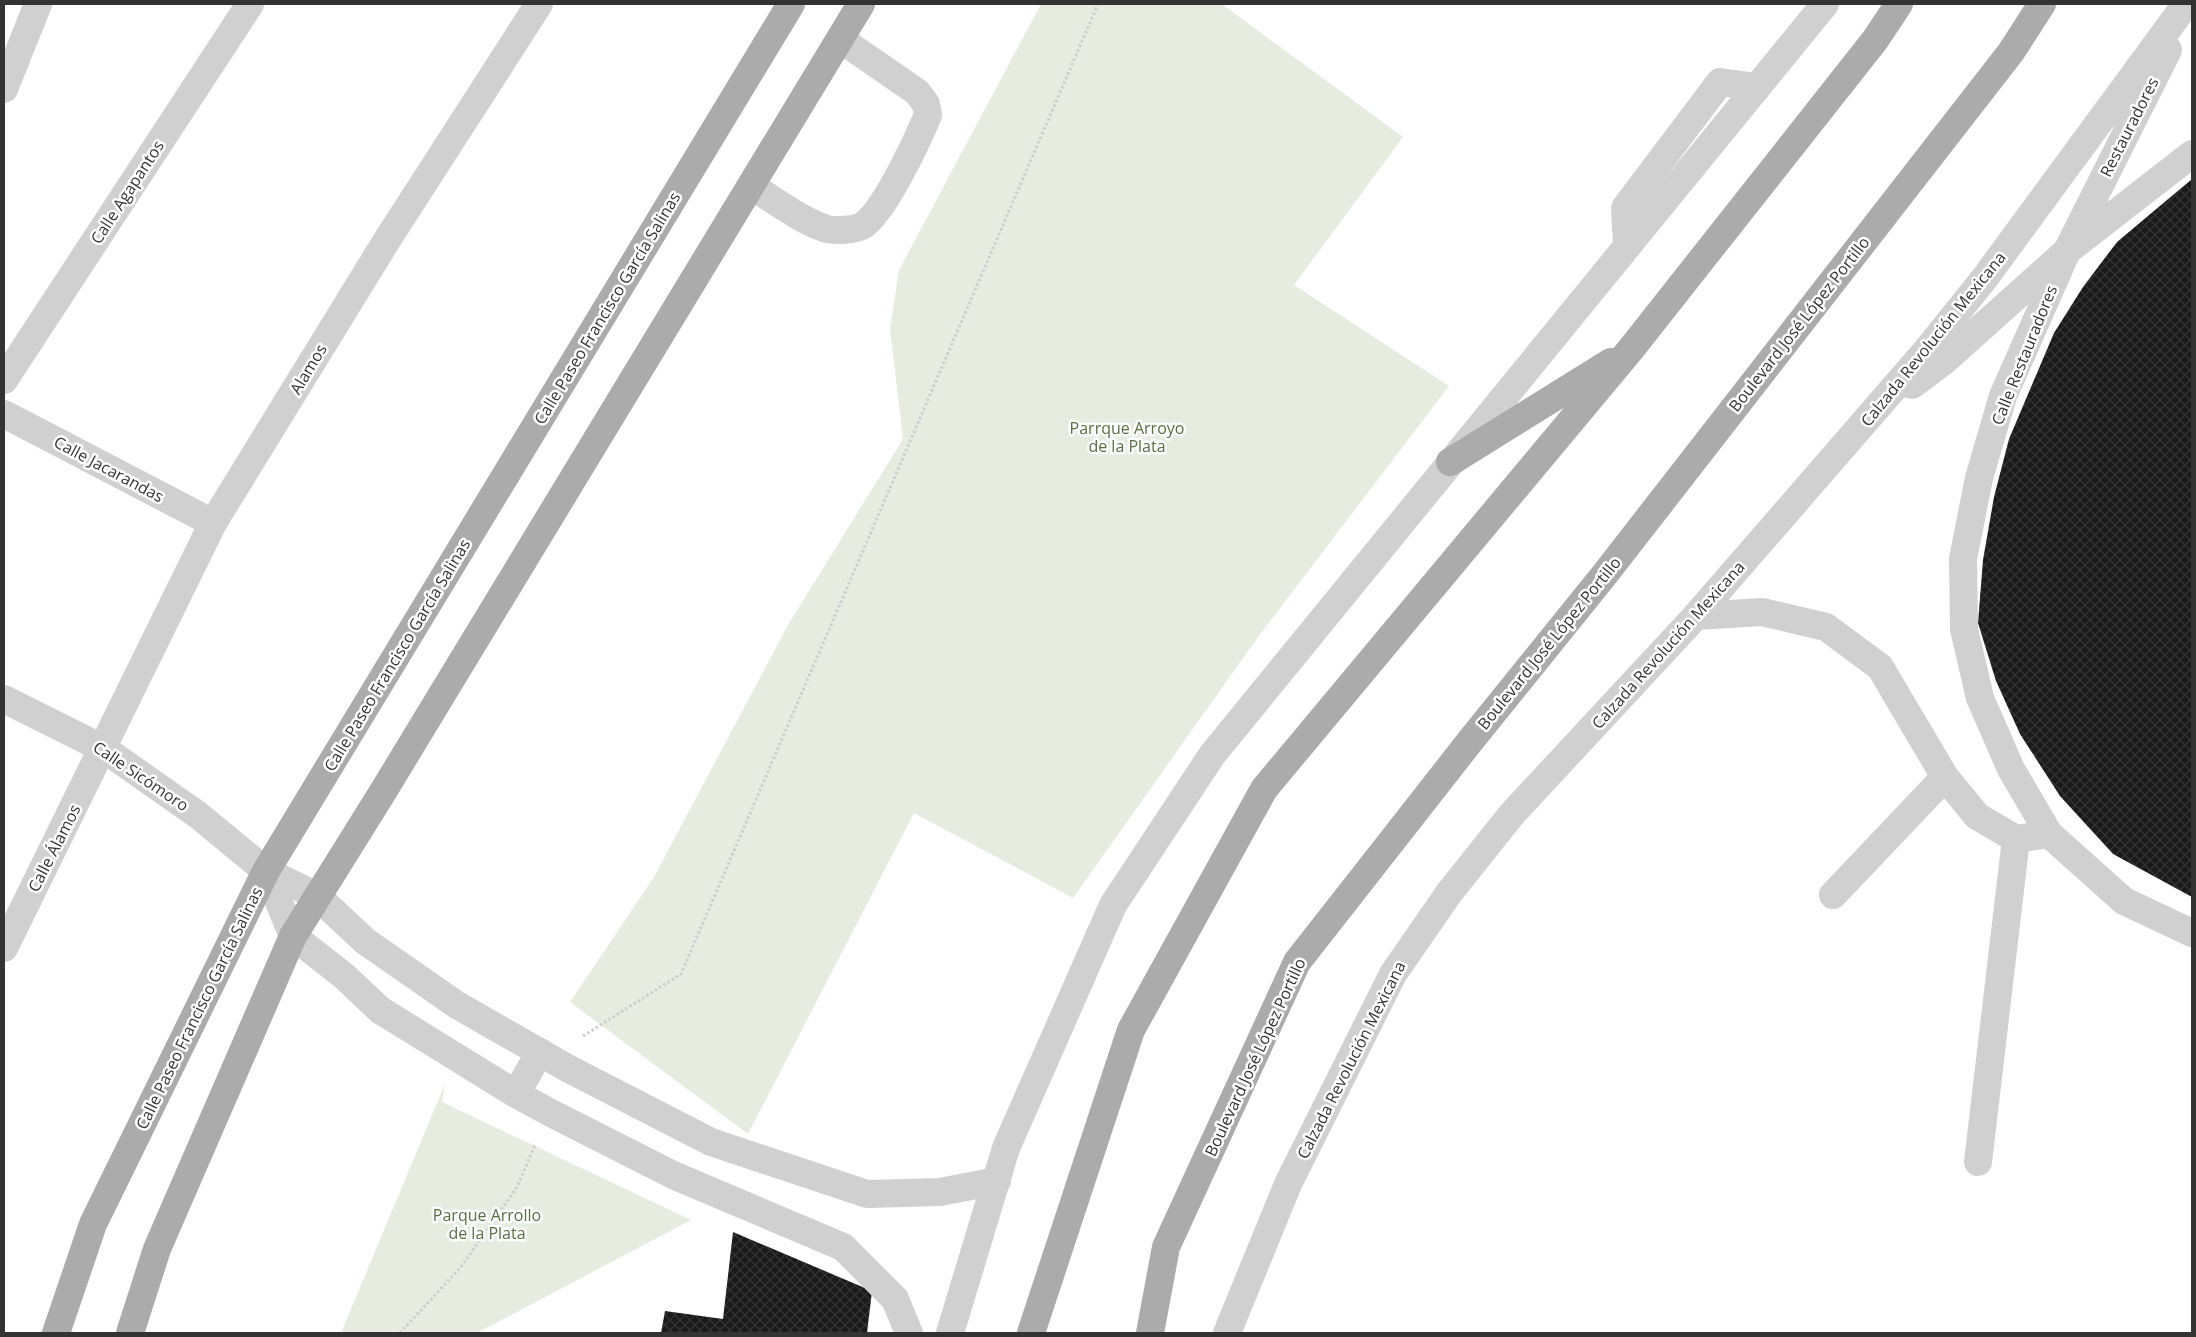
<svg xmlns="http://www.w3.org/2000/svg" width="2196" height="1337" viewBox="0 0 2196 1337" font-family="'Open Sans',sans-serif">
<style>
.green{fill:#e6ecdf}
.building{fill:url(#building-cross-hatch)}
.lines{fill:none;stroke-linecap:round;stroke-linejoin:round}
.path{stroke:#cdcdcd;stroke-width:3;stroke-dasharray:2.5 2.5;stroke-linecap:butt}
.minor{stroke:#d0d0d0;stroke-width:28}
.major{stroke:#ababab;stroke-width:28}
.labels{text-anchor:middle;stroke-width:5;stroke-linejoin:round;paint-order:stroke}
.street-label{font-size:16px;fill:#333;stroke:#fff}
.park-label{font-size:16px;fill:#56703f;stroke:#fff}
</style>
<defs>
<pattern id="building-cross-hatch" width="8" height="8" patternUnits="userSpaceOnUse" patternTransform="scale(1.25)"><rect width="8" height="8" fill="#1a1a1a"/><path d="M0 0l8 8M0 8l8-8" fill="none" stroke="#333"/></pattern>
</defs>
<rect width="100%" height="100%" fill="#fff"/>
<!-- green -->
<g class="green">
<path d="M1041,4H1225L1223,5L1403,137L1294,285L1449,386L1258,637L1073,898L914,813L748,1134L570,1002L654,877L788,625L903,439L890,329L899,270Z"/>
<path d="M445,1084L442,1102L691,1220L477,1333H341Z"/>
</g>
<!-- building -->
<g class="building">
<path d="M2192,179V897L2113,854L2060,796L2020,734L1996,681L1978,623L1983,560L1994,497L2009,439L2054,333L2083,287L2117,242Z"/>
<path d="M733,1232L872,1291L867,1333H661L665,1311L723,1319Z"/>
</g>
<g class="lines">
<!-- path -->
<g class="path">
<path d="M583,1036L681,974L1098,4"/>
<path d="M400,1333L461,1267L517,1187L535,1145"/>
</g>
<!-- minor -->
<g class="minor">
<path d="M2168,50L2067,251L2003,396L1979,478L1963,559L1964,629L1980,698L2011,769L2049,834L2124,901L2192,933"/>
<path d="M4,89L38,4"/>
<path d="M751,186C773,199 803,222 827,229C835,231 854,230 862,226C884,213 918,139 928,115L926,104L917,92L840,39"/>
<path d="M1627,245L1625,208L1720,82L1757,87"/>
<path d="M4,380L250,4"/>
<path d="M1912,385L1944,361L2067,251L2192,154"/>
<path d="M4,414L213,523"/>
<path d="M1696,616L1762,612L1826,627L1880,667L1945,777L1977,816L2016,839L2049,834"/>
<path d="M4,699L104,749L198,815L266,871L317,896L365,941L457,1005L569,1069L711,1142L867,1194L940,1192L997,1181"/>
<path d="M266,871L293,936L344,976L380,1010L516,1094L549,1112L673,1175L843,1247L895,1299L909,1333"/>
<path d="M1833,895L1945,777"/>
<path d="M4,948L213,523L387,240L539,4"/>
<path d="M516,1094L540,1052"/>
<path d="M1978,1162L2016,839"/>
<path d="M950,1333L1006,1148L1113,905L1212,755L1825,4"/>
<path d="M1227,1333L1288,1184L1393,974L1449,893L1512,814L1696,616L1926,351L1984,279L2186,4"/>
</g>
<!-- major -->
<g class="major">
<path d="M1450,462L1611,362"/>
<path d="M56,1333L93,1224L266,871L791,4"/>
<path d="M130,1333L157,1249L293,936L384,790L861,4"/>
<path d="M1031,1333L1131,1030L1264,789L1631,349L1875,40L1899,4"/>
<path d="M1150,1333L1166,1247L1297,962L1471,740L1605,574L2011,52L2042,4"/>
</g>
</g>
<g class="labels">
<!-- street labels -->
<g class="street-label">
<text transform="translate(2129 127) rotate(-63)" y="6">Restauradores</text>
<text transform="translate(127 192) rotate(-57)" y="6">Calle Agapantos</text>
<text transform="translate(607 308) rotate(-59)" y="6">Calle Paseo Francisco García Salinas</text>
<text transform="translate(1799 324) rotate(-52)" y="6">Boulevard José López Portillo</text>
<text transform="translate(1933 339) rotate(-51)" y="6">Calzada Revolución Mexicana</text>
<text transform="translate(2024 355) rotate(-68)" y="6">Calle Restauradores</text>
<text transform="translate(308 369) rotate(-59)" y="6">Alamos</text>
<text transform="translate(109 469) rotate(28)" y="6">Calle Jacarandas</text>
<text transform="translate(1549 643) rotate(-51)" y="6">Boulevard José López Portillo</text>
<text transform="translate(1668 645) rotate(-48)" y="6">Calzada Revolución Mexicana</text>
<text transform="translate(397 655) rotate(-59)" y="6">Calle Paseo Francisco García Salinas</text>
<text transform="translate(141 776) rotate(34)" y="6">Calle Sicómoro</text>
<text transform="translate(54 848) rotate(-63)" y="6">Calle Álamos</text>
<text transform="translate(199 1008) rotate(-64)" y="6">Calle Paseo Francisco García Salinas</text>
<text transform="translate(1255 1057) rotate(-65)" y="6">Boulevard José López Portillo</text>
<text transform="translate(1351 1060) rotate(-63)" y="6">Calzada Revolución Mexicana</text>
</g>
<!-- park labels -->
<g class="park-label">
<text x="1127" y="434">Parrque Arroyo<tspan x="1127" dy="18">de la Plata</tspan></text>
<text x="487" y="1221">Parque Arrollo<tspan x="487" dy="18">de la Plata</tspan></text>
</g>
</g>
<!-- border -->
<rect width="2196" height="1337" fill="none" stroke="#333333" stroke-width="10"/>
</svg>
